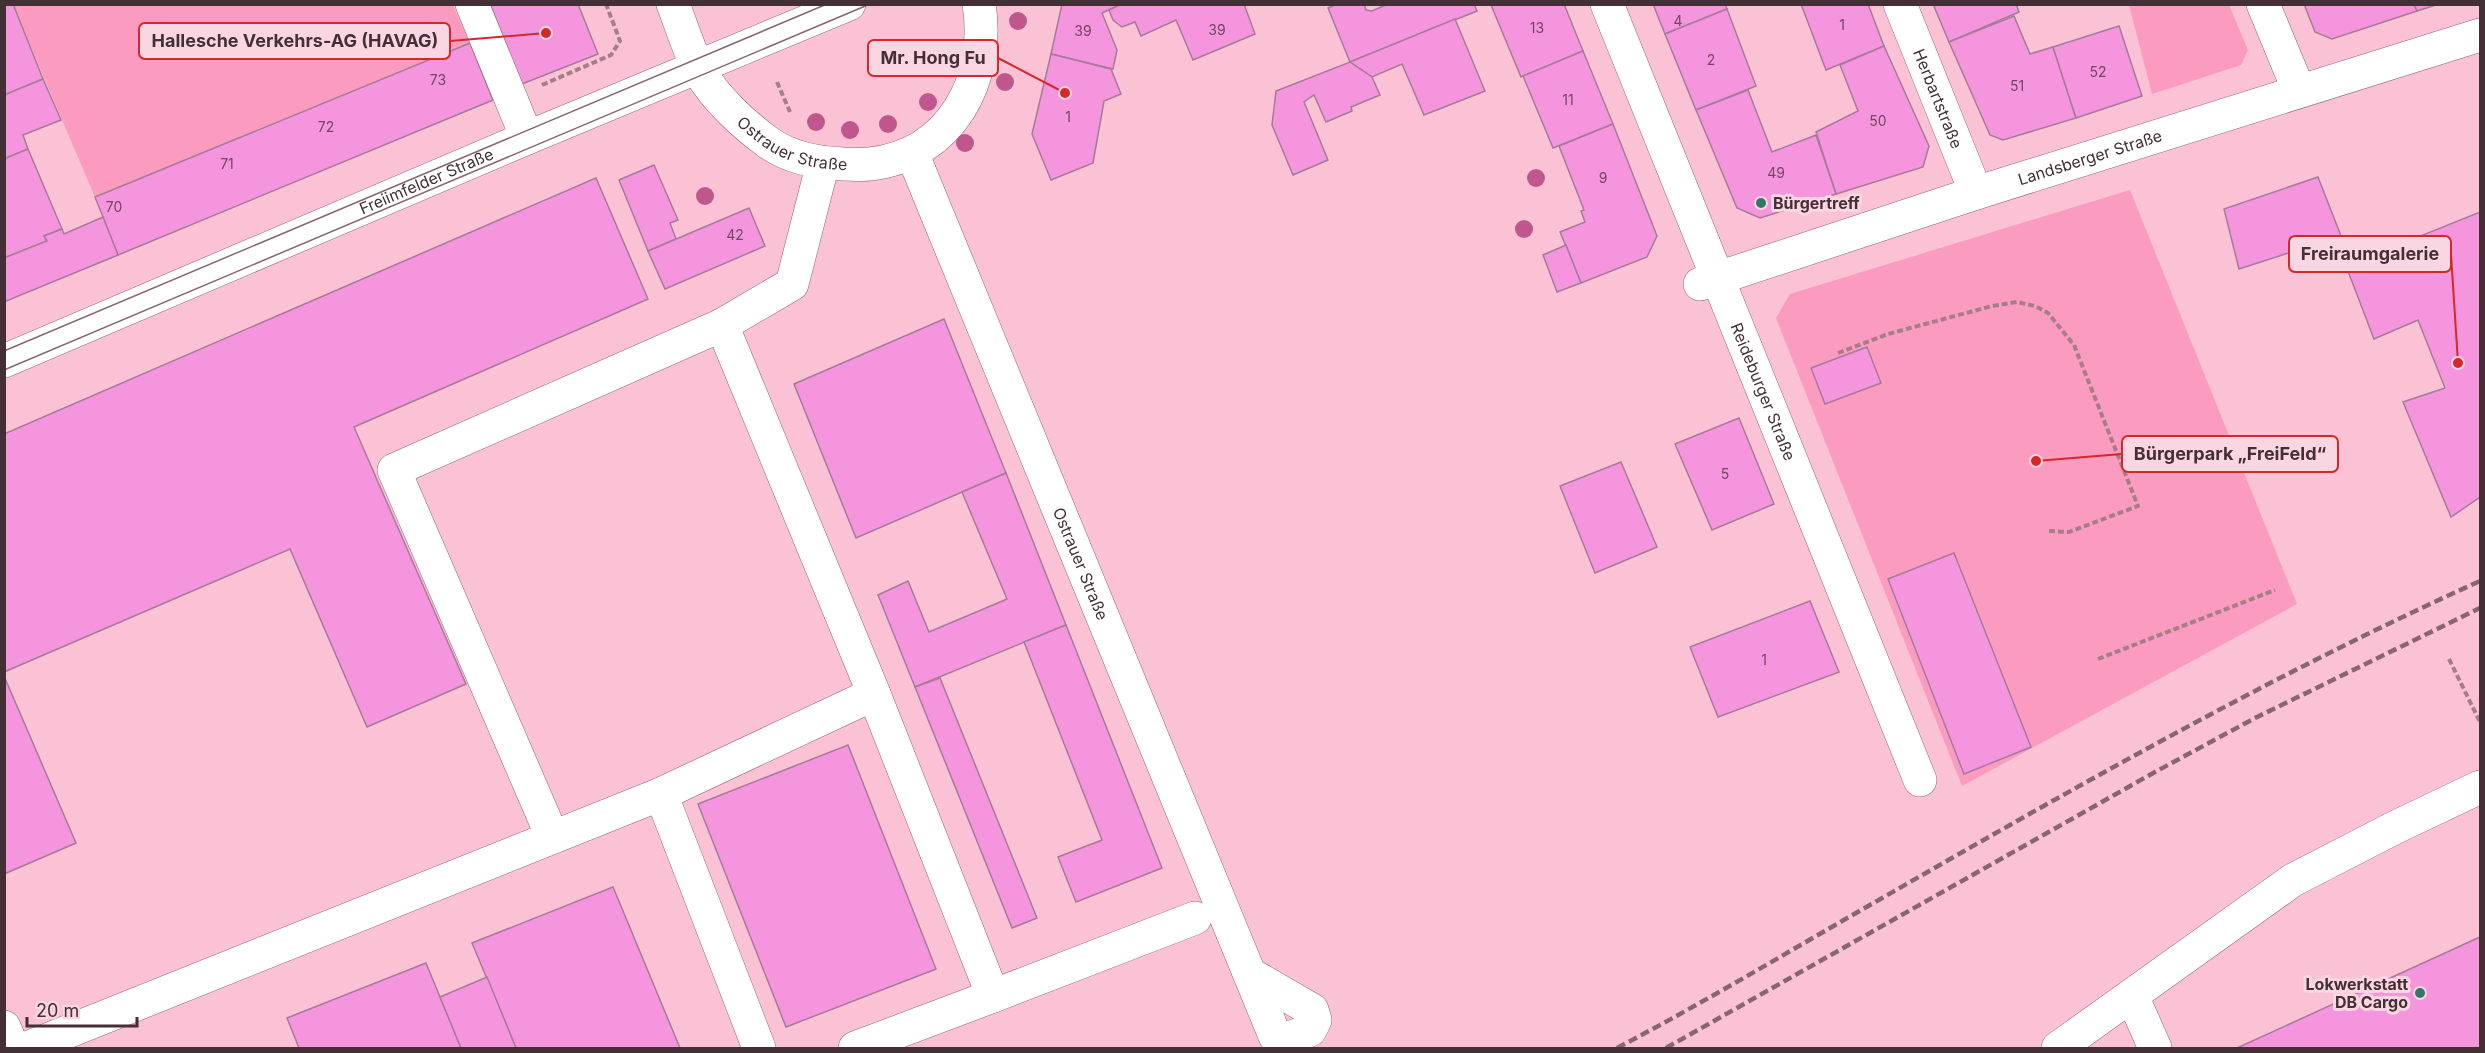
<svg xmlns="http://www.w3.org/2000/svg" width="2485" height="1053" viewBox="0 0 2485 1053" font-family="Inter,sans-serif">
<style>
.green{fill:#fb9bbf}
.building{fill:#f595dd;stroke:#a67b9a;stroke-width:1.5}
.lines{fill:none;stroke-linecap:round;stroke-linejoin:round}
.minor-casing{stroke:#956375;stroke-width:34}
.path{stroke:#a67e8a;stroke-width:4;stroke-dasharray:6 3;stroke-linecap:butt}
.minor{stroke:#fff;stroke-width:33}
.tram{stroke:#886671;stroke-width:1.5}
.rail{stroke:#886671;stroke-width:4.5;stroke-dasharray:9 4.5;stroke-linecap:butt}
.tree{fill:#c0578c}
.poi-dot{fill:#337667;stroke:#f9d6e1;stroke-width:2}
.labels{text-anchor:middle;stroke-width:6;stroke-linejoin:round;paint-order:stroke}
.number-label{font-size:14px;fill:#714860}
.street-label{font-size:16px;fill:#452f36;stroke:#f9d6e1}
.poi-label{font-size:16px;font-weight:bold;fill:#452f36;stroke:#f9d6e1;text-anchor:start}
.leader{fill:none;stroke:#d62828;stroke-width:2}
.callout-dot{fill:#d62828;stroke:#f9d6e1;stroke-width:2}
.callout{fill:#f9d6e1;stroke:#d62828;stroke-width:2}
.callout-label{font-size:18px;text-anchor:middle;font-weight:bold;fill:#452f36}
</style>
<rect width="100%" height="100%" fill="#fac2d4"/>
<!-- green -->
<g class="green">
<path d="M13,5H453L470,43L95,197Z"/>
<path d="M2129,5H2229L2248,50L2241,65L2152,94Z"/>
<path d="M2130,190L2297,604L1962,786L1776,318L1790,294Z"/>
</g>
<!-- building -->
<g class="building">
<path d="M4,4H13L43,79L4,95Z"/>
<path d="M490,4H578L598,54L522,84Z"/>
<path d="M1062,4H1122L1102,13L1117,50L1113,69L1051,54Z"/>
<path d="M1244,4L1255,34L1193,60L1176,20L1141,36L1135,22L1122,27L1113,20L1109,10L1122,4Z"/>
<path d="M1337,4H1364L1366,10L1372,11L1388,4H1474L1477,11L1350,62L1328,8Z"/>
<path d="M1564,4L1583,51L1521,77L1491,5Z"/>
<path d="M1653,4H1725L1727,9L1665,34Z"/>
<path d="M1801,4H1868L1884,46L1826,70Z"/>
<path d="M1933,4H2016L2019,12L1949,42Z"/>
<path d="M2304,4H2414L2417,11L2332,39L2315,32Z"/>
<path d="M2414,4H2439L2417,11Z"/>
<path d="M1727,9L1756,86L1696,110L1665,34Z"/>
<path d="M2014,16L2030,54L2053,47L2076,118L2003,140L1990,135L1949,42Z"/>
<path d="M1455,19L1485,91L1424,115L1402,64L1372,77L1350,62Z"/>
<path d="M2119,26L2142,96L2076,118L2053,47Z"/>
<path d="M470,43L493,100L118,255L95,197Z"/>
<path d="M1884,46L1929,146L1923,167L1836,194L1816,132L1858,111L1840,65Z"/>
<path d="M1583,51L1613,124L1553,148L1523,76Z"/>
<path d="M1051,54L1111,69L1121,94L1104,101L1093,163L1051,180L1032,134Z"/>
<path d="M1350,62L1372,77L1380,95L1351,107L1352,111L1326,122L1314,95L1304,102L1328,160L1293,175L1272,125L1276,91Z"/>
<path d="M43,79L61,120L23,135L28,149L4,159V95Z"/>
<path d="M1748,90L1772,152L1816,135L1836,194L1760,218L1737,208L1696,110Z"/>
<path d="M1613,124L1657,236L1647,257L1581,283L1560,232L1585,222L1581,211L1584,210L1559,146Z"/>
<path d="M28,149L62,229L44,236L47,241L4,258V159Z"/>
<path d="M654,165L678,220L670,223L676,239L648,251L619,180Z"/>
<path d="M2318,177L2341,236L2239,269L2224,209Z"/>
<path d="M596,178L648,299L354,427L466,684L367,727L290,549L4,672V434Z"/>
<path d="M749,208L765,246L665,289L648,251Z"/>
<path d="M2480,212V497L2451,517L2403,402L2445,388L2418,320L2374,339L2346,266Z"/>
<path d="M103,217L118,255L4,302V258L47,241L44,236L62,229L64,234Z"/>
<path d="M1566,245L1581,283L1557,292L1543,255Z"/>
<path d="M944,319L1006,473L856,538L794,384Z"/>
<path d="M1867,347L1881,383L1825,404L1811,368Z"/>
<path d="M1739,418L1774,504L1712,530L1675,444Z"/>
<path d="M1621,462L1657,547L1595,573L1560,486Z"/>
<path d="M1006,473L1066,625L915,687L878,595L908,581L929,632L1007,599L962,492Z"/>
<path d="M1954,553L2031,747L1964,774L1888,579Z"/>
<path d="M1810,601L1839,672L1718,717L1690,647Z"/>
<path d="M1066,625L1162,868L1076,902L1058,857L1102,840L1024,642Z"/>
<path d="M4,676L76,843L4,874Z"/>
<path d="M940,678L1037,918L1012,928L915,687Z"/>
<path d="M848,745L936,969L786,1027L698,804Z"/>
<path d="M613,887L680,1048H516L472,943Z"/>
<path d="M2480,937V1048H2237Z"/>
<path d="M426,963L461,1048H299L287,1018Z"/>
<path d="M487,977L516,1048H461L440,997Z"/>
</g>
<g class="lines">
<defs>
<g id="minor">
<path d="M472,4L527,138"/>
<path id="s1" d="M673,4C682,27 689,51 700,72C716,99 744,125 769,143C790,158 818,163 843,164C852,164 861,165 870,164C951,155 991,80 979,4"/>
<path id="s2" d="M1607,4L1920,780"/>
<path id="s3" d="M1900,4L1976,193"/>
<path d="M2263,4L2299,91"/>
<path id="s4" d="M912,153L1275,1036L1284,1040L1310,1030L1315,1020L1312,1010L1250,974"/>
<path id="s5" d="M1700,284L1976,193L2480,35"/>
<path d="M722,325L792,284L823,163"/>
<path id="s6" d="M4,361L527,138L849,4"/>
<path d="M661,794L759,1048"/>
<path d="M552,836L394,470L722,325L874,694L993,996L855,1048"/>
<path d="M993,996L1195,918"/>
<path d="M2132,996L2155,1048"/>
<path d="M4,1027L13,1048"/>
<path d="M27,1048L661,794L874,694"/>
<path d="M2058,1048L2293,880L2396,827L2480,787"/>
</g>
</defs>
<!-- minor casing -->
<use href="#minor" class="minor-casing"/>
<!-- path -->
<g class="path">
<path d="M777,82L790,112"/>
<path d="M542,85L611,55L620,41L606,4"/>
<path d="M1838,353L1888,334L1992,306L2017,302L2035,306L2048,313L2074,345L2138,506L2069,532L2049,531"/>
<path d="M2098,659L2275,590"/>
<path d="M2449,659L2480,722"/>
</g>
<!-- minor -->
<use href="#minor" class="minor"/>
<!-- tram -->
<g class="tram">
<path d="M4,351L827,4"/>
<path d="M4,370L870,4"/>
</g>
<!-- rail -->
<g class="rail">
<path d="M1617,1048C1703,1003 1786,953 1870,905C2070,790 2270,676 2480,581"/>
<path d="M1666,1048L2155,772L2255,718L2480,608"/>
</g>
</g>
<!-- trees -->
<g class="tree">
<circle cx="1018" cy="21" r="9"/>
<circle cx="1005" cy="82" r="9"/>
<circle cx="928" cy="102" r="9"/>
<circle cx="816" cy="122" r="9"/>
<circle cx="888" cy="124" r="9"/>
<circle cx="850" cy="130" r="9"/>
<circle cx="965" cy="143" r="9"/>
<circle cx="1536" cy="178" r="9"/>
<circle cx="705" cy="196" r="9"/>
<circle cx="1524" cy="229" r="9"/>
</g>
<!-- markers -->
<g class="poi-dot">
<circle cx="1761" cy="203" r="6"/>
<circle cx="2420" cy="993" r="6"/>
</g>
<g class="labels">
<!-- number labels -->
<g class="number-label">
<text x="1678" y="26">4</text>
<text x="1842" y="30">1</text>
<text x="1537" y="33">13</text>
<text x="1217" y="35">39</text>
<text x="1083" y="36">39</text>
<text x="1711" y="65">2</text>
<text x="2098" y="77">52</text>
<text x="438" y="85">73</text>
<text x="2017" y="91">51</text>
<text x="1568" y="105">11</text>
<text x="1068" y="122">1</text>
<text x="1878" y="126">50</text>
<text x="326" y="132">72</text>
<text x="227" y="169">71</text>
<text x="1776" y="178">49</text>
<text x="1603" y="183">9</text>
<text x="114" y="212">70</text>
<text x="735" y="240">42</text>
<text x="1725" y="479">5</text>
<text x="1764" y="665">1</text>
</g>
<!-- street labels -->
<g class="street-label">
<text dy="6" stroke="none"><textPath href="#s3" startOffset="102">Herbartstraße</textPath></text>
<text dy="6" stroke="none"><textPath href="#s1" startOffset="195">Ostrauer Straße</textPath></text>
<text dy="6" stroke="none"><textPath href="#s5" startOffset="410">Landsberger Straße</textPath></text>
<text dy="6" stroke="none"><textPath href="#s6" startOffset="459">Freiimfelder Straße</textPath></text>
<text dy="6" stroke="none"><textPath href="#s2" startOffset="418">Reideburger Straße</textPath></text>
<text dy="6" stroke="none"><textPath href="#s4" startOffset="444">Ostrauer Straße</textPath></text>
</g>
<!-- poi labels -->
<g class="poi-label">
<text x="1773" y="209">Bürgertreff</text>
<text x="2408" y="990" text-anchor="end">Lokwerkstatt<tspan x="2408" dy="18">DB Cargo</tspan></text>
</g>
</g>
<!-- callouts -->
<path class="leader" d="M546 33L450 41M1065 93L998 58M2458 363L2451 254M2036 461L2122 454"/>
<g class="callout-dot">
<circle cx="546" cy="33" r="6"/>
<circle cx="1065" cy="93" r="6"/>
<circle cx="2458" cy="363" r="6"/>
<circle cx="2036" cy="461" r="6"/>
</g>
<g class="callout">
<rect x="139" y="23" width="311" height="36" rx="6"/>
<rect x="868" y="40" width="130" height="36" rx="6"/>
<rect x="2289" y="236" width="162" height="36" rx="6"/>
<rect x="2122" y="436" width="216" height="36" rx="6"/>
</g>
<g class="callout-label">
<text x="295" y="47">Hallesche Verkehrs-AG (HAVAG)</text>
<text x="933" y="64">Mr. Hong Fu</text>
<text x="2370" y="260">Freiraumgalerie</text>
<text x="2230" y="460">Bürgerpark „FreiFeld“</text>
</g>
<!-- border -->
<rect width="2485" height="1053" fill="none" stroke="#452f36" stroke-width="12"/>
<!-- scale -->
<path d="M27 1017v9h110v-9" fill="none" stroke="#452f36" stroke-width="3"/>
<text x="36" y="1017" font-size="18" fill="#452f36" stroke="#f9d6e1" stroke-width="4.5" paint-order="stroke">20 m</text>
</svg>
